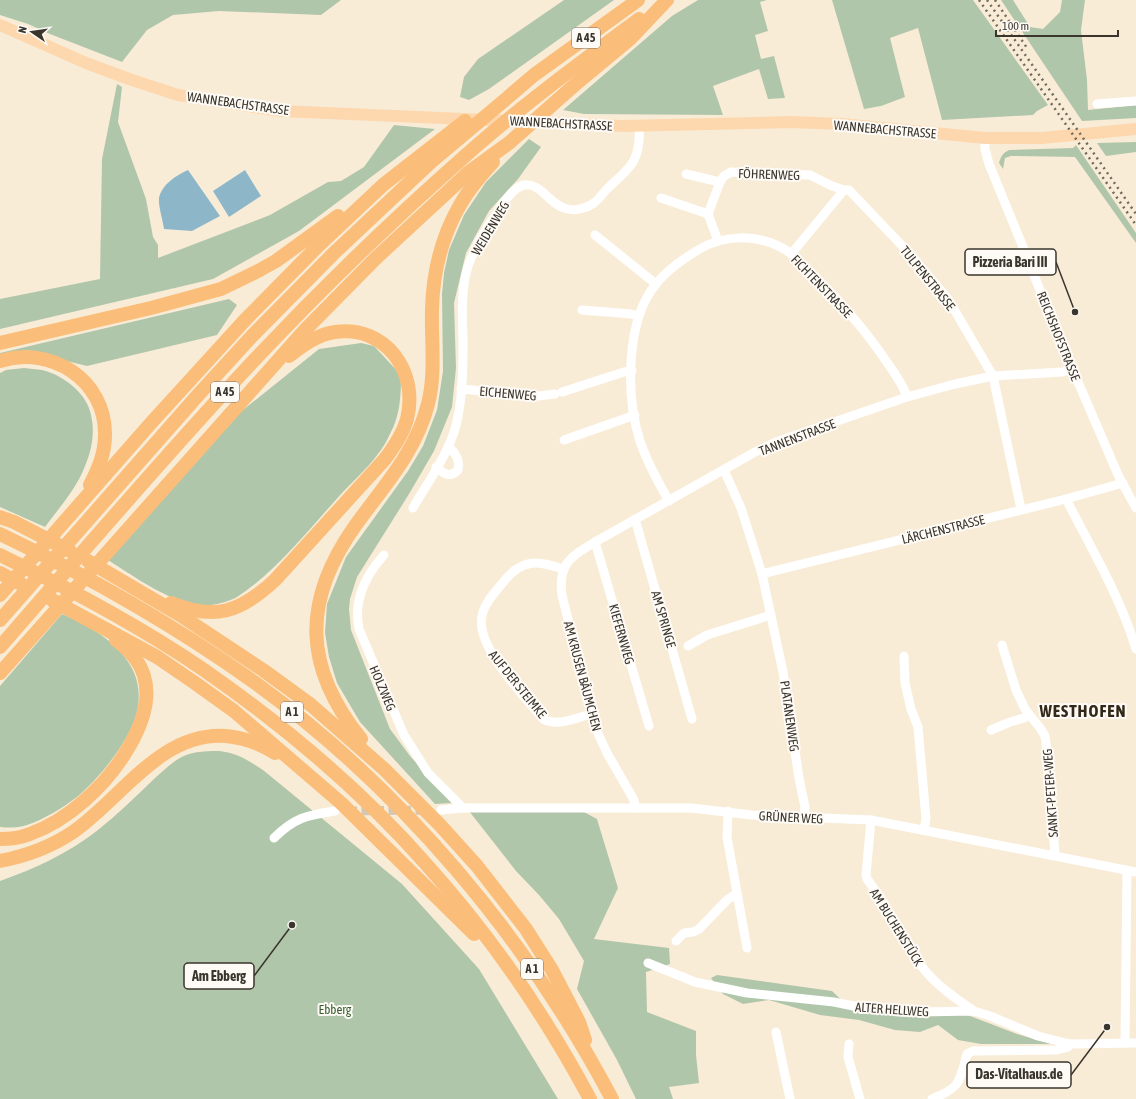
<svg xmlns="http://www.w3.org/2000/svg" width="1136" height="1099" viewBox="0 0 1136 1099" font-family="'Asap Condensed',sans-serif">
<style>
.green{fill:#b0c6aa}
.water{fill:#8db7c9}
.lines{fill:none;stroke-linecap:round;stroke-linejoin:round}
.minor-tunnel{stroke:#d3c7b5;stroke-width:9;stroke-dasharray:9 4.5;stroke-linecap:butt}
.minor{stroke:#fff;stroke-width:9}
.major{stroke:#fdd8af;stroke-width:12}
.highway{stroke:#fbbe7a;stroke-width:14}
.rail{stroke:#716a5e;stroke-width:2.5;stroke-dasharray:2 4;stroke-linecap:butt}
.labels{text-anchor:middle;stroke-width:4;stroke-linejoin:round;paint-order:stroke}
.shield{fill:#fefbf7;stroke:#75706a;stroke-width:1}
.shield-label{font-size:12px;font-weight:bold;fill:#3a352d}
.street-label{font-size:13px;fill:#3a352d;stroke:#fefbf7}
.park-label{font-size:13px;fill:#3a5e31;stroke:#fefbf7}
.district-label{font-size:17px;font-weight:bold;letter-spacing:1px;fill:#332918;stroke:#fefbf7}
.leader{fill:none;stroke:#3a352d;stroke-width:1.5}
.callout-dot{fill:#3a352d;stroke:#fefbf7;stroke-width:1.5}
.callout{fill:#fefbf7;stroke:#3a352d;stroke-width:1.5}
.callout-label{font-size:14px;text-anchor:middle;font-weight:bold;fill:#3a352d}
</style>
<rect width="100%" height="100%" fill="#f9ecd7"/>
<!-- green -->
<g class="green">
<path d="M0,0H341L321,15L219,11L173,15L147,30L122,62L50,34L28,24L0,15Z"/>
<path d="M564,0H614L489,89L469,100L460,97L464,77L478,59Z"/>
<path d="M698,0H767L760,2L768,31L755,35L761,59L774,56L785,98L768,99L759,69L713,86L723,115L584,114L563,110L672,16Z"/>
<path d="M832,0H973L1048,105L1037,111L1033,115L942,120L918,28L890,38L905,97L881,106L864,109Z"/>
<path d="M1001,0H1013L1030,27L1043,29L1060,12L1062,0H1085L1081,30L1087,80L1088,110L1136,105V118L1082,121Z"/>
<path d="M117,84L122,87L118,122L146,199L153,237L158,245V258L270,215L328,182L341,181L364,167L394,125L435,129L299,231L213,279L0,329V299L100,279L102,159Z"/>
<path d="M529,139L541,147L518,179L489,211L466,253L454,303L456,368L452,407L434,451L409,494L357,577L350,599L349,609L351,630L390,729L410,756L452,803L435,804L360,722L337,683L329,657L325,633L327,604L346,557L408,471L423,446L437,410L443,371L442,294L444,273L449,250L464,215L486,182Z"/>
<path d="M1136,142V152L1106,156L1097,143Z"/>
<path d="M1076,145L1136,233V243L1075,157L1011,156L1005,158L1003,169L999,163C1001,156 1003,153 1009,150L1073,148Z"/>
<path d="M229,299L237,305L217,335L87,366L30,352L0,357V353Z"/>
<path d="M361,343L374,346L401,375C401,397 400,415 390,434C380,457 359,475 342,493C310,528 277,571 237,597C230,601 219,604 211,605C178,609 135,577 108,560L238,414L319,349Z"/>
<path d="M24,368C30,369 36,369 42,370C63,375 87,393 91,415C95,432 92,450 85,466C77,488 59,508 45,527L0,507V373L6,370Z"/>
<path d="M62,614C90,626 123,644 135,675C139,686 140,699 137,711C132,738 99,779 77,797C64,807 43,820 27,825C18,828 9,828 0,827V686Z"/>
<path d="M219,751C238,753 247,760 263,770L402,884L479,969L558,1099H0V881C34,869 69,853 98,830C118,814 136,796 154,779C164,770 176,758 189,754C199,751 209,751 219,751Z"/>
<path d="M469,811L584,812L597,819L618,888L594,939L669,948L670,964L646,972L647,1012L696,1031V1055L699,1083L669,1087L673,1099H636L617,1060L577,989L584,961L559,919L539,895L516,871Z"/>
<path d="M717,975L832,991L852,1010L965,1014L1017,1034L1051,1044H981L958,1040L938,1025L920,1032L895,1030L859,1020L820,1015L769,1000L743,1004L723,994L711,978Z"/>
</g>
<!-- water -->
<g class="water">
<path d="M188,170L220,216L192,231L164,229C163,221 158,205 159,198C162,184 177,175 188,170Z"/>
<path d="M245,170L261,196L229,217L213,191Z"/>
</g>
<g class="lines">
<!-- minor-tunnel -->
<path class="minor-tunnel" d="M348,811L427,810"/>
<!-- minor -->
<g class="minor">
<path d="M1097,104L1136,101"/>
<path d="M985,138V149L989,164L1023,247L1056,331L1119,477L1136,508"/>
<path d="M686,174L720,182"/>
<path d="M661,198L708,214"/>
<path d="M595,235L656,284"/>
<path d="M718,241L708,214L720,182L724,176L731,172L810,175L832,186L844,190"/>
<path d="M792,253L844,190H849L910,254L948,299L993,376L1021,509"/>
<path d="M582,310L631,314L638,316"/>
<path d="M461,389L538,396L555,394"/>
<path d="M562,392L624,372L632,371"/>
<path d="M564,440L635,415"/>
<path d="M436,467C443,473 450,479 458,470C460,461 456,452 448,447"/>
<path d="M724,470L741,508L762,574L783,672L799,778L805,807L804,818"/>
<path d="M1066,499C1091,548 1120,596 1136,649"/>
<path d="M669,501C658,482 647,462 640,441C626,398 625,321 656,284C667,270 683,259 698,250C724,234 758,234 784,249C793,254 800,262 807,269C822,283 836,297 849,313C865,331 879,350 893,371C898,379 904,387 907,397"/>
<path d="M413,508C429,480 453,448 458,416C463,391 463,364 463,338C462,314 461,289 468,266C474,250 482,235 492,220C499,210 511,188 524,185C541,182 551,207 568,209C576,211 587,208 594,203C598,200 602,195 606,190C615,181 627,172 633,162C639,151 640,139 639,127"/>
<path d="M635,519L692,719"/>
<path d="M595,542L649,726"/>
<path d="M384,555C365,576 353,600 359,629L404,735L428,773L463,808"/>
<path d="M563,569C539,561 523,558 505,580C497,590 484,603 482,616C475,646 524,696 543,719C557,727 576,718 591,714"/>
<path d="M762,574L1066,499L1123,483"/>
<path d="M1002,645L1016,690L1025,709L1040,728L1045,736L1048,758L1055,855"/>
<path d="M688,646L707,635L771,615"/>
<path d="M904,656L905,683L911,709L918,727L926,819L924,830"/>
<path d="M991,730L1010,722L1024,718L1029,715"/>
<path d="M635,808L634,800L607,753L596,729L591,714L562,595C558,564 570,557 595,542L755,452L776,442L907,397L955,384L993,376L1062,372L1072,369"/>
<path d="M441,810L463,808H691L752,815L871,820L1136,872"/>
<path d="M728,811L727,837L747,948"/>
<path d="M871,820L866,875L867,879L880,897L922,967C936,985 955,998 974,1011"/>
<path d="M274,838C294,818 307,815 335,811"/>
<path d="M676,941L684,933L693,932L699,929L727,900L736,894"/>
<path d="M648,963L695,982L747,993L834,1002L863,1008L919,1012L974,1011L990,1016L1038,1036L1070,1044L1136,1043"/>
<path d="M776,1032L790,1099"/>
<path d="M1125,1043L1127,870"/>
<path d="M849,1044L848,1057L860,1099"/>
<path d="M932,1099C961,1087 959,1083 967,1054L973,1051L1057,1050L1068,1047L1070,1044"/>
</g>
<!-- major -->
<path class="major" d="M0,25L86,63L132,80L178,95L280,111L623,126L792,122L842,124L985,138H1042L1136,129"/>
<!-- highway -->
<g class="highway">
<path d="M0,343L151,308L221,289L258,271L276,261L338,216"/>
<path d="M0,361C51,345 106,380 105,435C105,454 98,469 90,485"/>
<path d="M0,517L14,522L70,551"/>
<path d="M0,534C88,576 174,625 254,682C402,789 527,938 612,1099"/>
<path d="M0,555C70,589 140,626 204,670C283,725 362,791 426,864C490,935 545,1015 590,1099"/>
<path d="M88,561L180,615L263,670L311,705L384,769L440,825L477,866L526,929L552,970L579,1022L585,1040"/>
<path d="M0,573L21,584"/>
<path d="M0,595L151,423L245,320L317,247L383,185L465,121"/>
<path d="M52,600L157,657L195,683L234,711L341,803L474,934"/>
<path d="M171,603C215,621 241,612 275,580L385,459C394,447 403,434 407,419C419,372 386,325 335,332C318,334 302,346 289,356"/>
<path d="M0,620L199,394L252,336L334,253L431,162L506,99L534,75L638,0"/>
<path d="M0,647C81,554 161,460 245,370C315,295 389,223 465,156C520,107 580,63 639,19"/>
<path d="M0,673L305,330L375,259L469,172L509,143L578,82L631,38L667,0"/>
<path d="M361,739C303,667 302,601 355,526C383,487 416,452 428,404C436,373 431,340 432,309C433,273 442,236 460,205C469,189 481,175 493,162"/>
<path d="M0,839C10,839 20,838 30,834C49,827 68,815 84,801C114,775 157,719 144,676C140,662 128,649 116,640"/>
<path d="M0,861C26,856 51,847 73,832C121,799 161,731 226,736C244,738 260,743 275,753"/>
</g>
<!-- rail -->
<g class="rail">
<path d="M979,0L1136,225"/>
<path d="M987,0L1136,214"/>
<path d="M995,0L1027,48"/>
</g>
</g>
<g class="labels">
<!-- shield labels -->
<g class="shield">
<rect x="572" y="28" width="28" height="20" rx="3"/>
<rect x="211" y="382" width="28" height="20" rx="3"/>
<rect x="281" y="702" width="22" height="20" rx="3"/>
<rect x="521" y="959" width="22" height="20" rx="3"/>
</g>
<g class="shield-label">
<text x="586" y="42">A 45</text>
<text x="225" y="396">A 45</text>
<text x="292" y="716">A 1</text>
<text x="532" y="973">A 1</text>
</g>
<!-- street labels -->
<g class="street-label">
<text transform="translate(238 103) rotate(8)" y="5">WANNEBACHSTRASSE</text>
<text transform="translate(561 123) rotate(3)" y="5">WANNEBACHSTRASSE</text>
<text transform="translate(885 129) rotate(5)" y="5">WANNEBACHSTRASSE</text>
<text transform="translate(769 174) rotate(2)" y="5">FÖHRENWEG</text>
<text transform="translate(490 228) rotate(-59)" y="5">WEIDENWEG</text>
<text transform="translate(928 278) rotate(51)" y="5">TULPENSTRASSE</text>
<text transform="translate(822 286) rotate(46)" y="5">FICHTENSTRASSE</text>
<text transform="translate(1059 336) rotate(68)" y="5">REICHSHOFSTRASSE</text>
<text transform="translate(508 393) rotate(5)" y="5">EICHENWEG</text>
<text transform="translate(797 437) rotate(-21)" y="5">TANNENSTRASSE</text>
<text transform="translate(943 529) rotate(-14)" y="5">LÄRCHENSTRASSE</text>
<text transform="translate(664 619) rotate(74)" y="5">AM SPRINGE</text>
<text transform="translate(622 634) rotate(74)" y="5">KIEFERNWEG</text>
<text transform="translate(583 676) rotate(75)" y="5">AM KRUSEN BÄUMCHEN</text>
<text transform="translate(518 684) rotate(51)" y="5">AUF DER STEIMKE</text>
<text transform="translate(383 688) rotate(67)" y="5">HOLZWEG</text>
<text transform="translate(790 716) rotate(82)" y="5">PLATANENWEG</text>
<text transform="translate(1050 793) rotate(-94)" y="5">SANKT-PETER-WEG</text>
<text transform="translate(791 817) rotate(3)" y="5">GRÜNER WEG</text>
<text transform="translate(897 927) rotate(58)" y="5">AM BUCHENSTÜCK</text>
<text transform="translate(892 1009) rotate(4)" y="5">ALTER HELLWEG</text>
</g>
<!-- park labels -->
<g class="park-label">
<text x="335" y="1014">Ebberg</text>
</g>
<!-- district labels -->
<g class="district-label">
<text x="1083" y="717">WESTHOFEN</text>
</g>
</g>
<!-- callouts -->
<path class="leader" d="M1075 312L1056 262M292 925L254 976M1107 1027L1071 1075"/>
<g class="callout-dot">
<circle cx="1075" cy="312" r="4"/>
<circle cx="292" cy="925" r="4"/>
<circle cx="1107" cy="1027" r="4"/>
</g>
<g class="callout">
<rect x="965" y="249" width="91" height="26" rx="4"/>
<rect x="184" y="963" width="70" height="26" rx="4"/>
<rect x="967" y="1062" width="104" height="26" rx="4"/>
</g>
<g class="callout-label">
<text x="1010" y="267">Pizzeria Bari III</text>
<text x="219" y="981">Am Ebberg</text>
<text x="1019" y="1079">Das-Vitalhaus.de</text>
</g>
<!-- north arrow -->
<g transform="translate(32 32) rotate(283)" stroke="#fefbf7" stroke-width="3" paint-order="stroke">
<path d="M0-3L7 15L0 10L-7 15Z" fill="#3a352d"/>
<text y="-6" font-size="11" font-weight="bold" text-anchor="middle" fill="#3a352d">N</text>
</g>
<!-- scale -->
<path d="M996 30v6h122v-6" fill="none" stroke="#3a352d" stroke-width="2"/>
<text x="1002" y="30" font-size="12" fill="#3a352d" stroke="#fefbf7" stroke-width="3" paint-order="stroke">100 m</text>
</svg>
